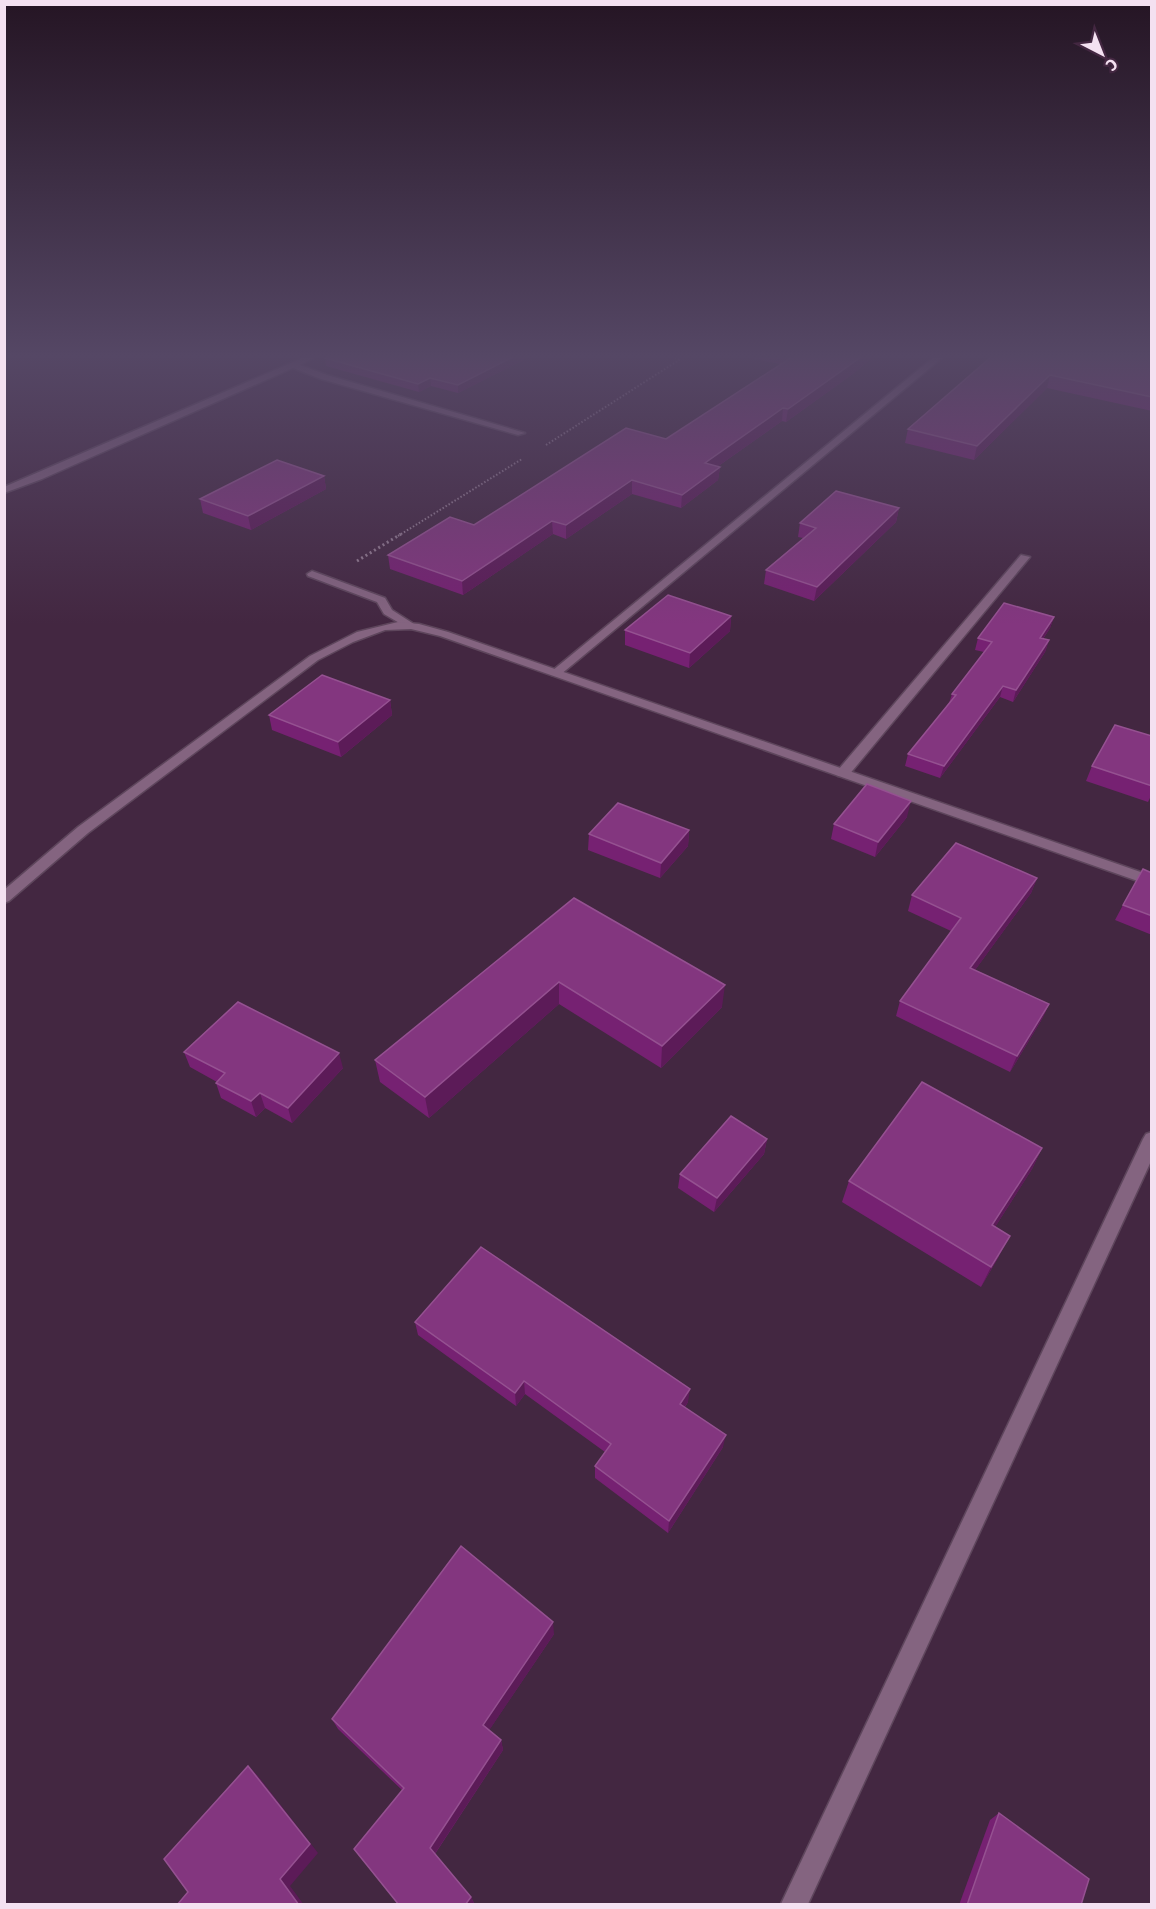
<svg xmlns="http://www.w3.org/2000/svg" width="1156" height="1909" viewBox="0 0 1156 1909" font-family="'Fira Sans',sans-serif">
<style>
.lines{fill:none;stroke-linecap:round;stroke-linejoin:round}
.service-casing{stroke:#5e465c;stroke-width:3}
.minor-casing{stroke:#5e465c;stroke-width:3}
.path-far1{stroke:#947d92;stroke-width:2;stroke-dasharray:1.5 2;stroke-linecap:butt}
.path{stroke:#947d92;stroke-width:3;stroke-dasharray:2 3;stroke-linecap:butt}
.service{fill:#846480;fill-rule:evenodd}
.minor{fill:#846480;fill-rule:evenodd}
.wall{fill:#762172}
.shaded-wall{fill:#5c1b58}
.building{fill:#83367f;stroke:#955191;stroke-width:1.5}
</style>
<rect width="100%" height="100%" fill="#432741"/>
<g class="lines">
<defs>
<g id="service">
<path d="M305,357H315L300,365L327,375L525,433L518,435L321,379L293,368L42,479L4,493V487Z"/>
<path d="M934,357H943L560,675H552V671Z"/>
<path d="M1021,555L1030,557L848,776H838L837,773L838,770Z"/>
<path d="M312,571L385,598L392,610L417,626L412,629L408,628L384,614L377,602L308,576L307,574Z"/>
</g>
<g id="minor">
<path d="M398,622L419,624L448,632L1152,876V886L440,636L411,629L385,630L353,642L318,660L88,833L9,901L4,903V890L78,827L310,656L357,632Z"/>
<path d="M1152,1132V1159L808,1904H781L1143,1139L1146,1134Z"/>
</g>
</defs>
<!-- service casing -->
<use href="#service" class="service-casing"/>
<!-- minor casing -->
<use href="#minor" class="minor-casing"/>
<!-- path-far1 -->
<g class="path-far1">
<path d="M546,445L679,360L675,357"/>
<path d="M398,536L522,459"/>
</g>
<!-- path -->
<path class="path" d="M357,561L401,534"/>
<!-- service -->
<use href="#service" class="service"/>
<!-- minor -->
<use href="#minor" class="minor"/>
</g>
<!-- wall -->
<g class="wall">
<path d="M529,357L458,393L431,386L419,392L326,366L325,358Z"/>
<path d="M745,357H873L854,373L786,422L782,421L717,467H720L718,480L681,508L632,494L566,539L553,534L463,595L390,569L388,555L474,525L666,439L780,364Z"/>
<path d="M991,357H1152V411L1047,388L974,460L905,443L908,429Z"/>
<path d="M324,476L326,489L251,530L203,513L200,499Z"/>
<path d="M899,508L896,522L814,601L764,584L766,570L803,538L798,537L800,523Z"/>
<path d="M731,616L730,631L689,668L625,645V630Z"/>
<path d="M1054,617L1050,628L1043,639L1049,640L1045,652L1013,702L1000,697L940,778L905,766L908,754L949,703L952,694L984,652L975,650L978,638Z"/>
<path d="M390,700L392,715L341,757L272,730L269,715Z"/>
<path d="M1152,736V794L1148,802L1086,781L1092,766Z"/>
<path d="M907,817L875,857L831,839L834,824Z"/>
<path d="M689,830L688,846L660,878L588,850L589,834Z"/>
<path d="M1152,873V935L1115,920L1123,905Z"/>
<path d="M1037,878L1031,893L975,970L1049,1004L1042,1019L1010,1072L896,1016L900,1001L951,931L908,911L912,895Z"/>
<path d="M574,898L722,1007L661,1068L559,1004L429,1118L380,1082L375,1060Z"/>
<path d="M184,1052L343,1068L292,1123L265,1108L256,1117L221,1098L216,1083L217,1082L190,1067Z"/>
<path d="M767,1139L764,1154L714,1212L678,1188L680,1174Z"/>
<path d="M1042,1148L1032,1169L995,1227L999,1256L981,1287L842,1202L849,1181Z"/>
<path d="M415,1322L688,1402L685,1407L723,1447L668,1533L595,1478V1466L605,1452L525,1394L516,1406L418,1335Z"/>
<path d="M554,1634L489,1730L501,1740L503,1750L435,1854L471,1897L474,1903L473,1905H399L402,1790L338,1729L332,1719Z"/>
<path d="M999,1813L1081,1905H959L990,1820Z"/>
</g>
<!-- shaded-wall -->
<g class="shaded-wall">
<path d="M513,357H529L458,393V385Z"/>
<path d="M861,357H873L854,373L786,422L788,409Z"/>
<path d="M1050,375L1047,388L974,460L977,446Z"/>
<path d="M430,378L431,386L419,392L418,384Z"/>
<path d="M783,408L782,421L704,476L705,463Z"/>
<path d="M720,467L718,480L681,508L682,495Z"/>
<path d="M324,476L326,489L251,530L248,516Z"/>
<path d="M632,480V494L566,539V525Z"/>
<path d="M899,508L896,522L814,601L817,587Z"/>
<path d="M552,521L553,534L463,595L462,581Z"/>
<path d="M731,616L730,631L689,668L690,653Z"/>
<path d="M1054,617L1050,628L1036,649L1040,638Z"/>
<path d="M1049,640L1045,652L1013,702L1016,690Z"/>
<path d="M1003,686L1000,697L940,778L944,766Z"/>
<path d="M390,700L392,715L341,757L338,742Z"/>
<path d="M911,801L907,817L875,857L878,842Z"/>
<path d="M689,830L688,846L660,878L661,863Z"/>
<path d="M1037,878L1031,893L965,984L970,968Z"/>
<path d="M559,982V1004L429,1118L425,1097Z"/>
<path d="M725,985L722,1007L661,1068L662,1046Z"/>
<path d="M1049,1004L1042,1019L1010,1072L1017,1056Z"/>
<path d="M339,1053L343,1068L292,1123L288,1108Z"/>
<path d="M260,1093L265,1108L256,1117L251,1101Z"/>
<path d="M767,1139L764,1154L714,1212L717,1198Z"/>
<path d="M1042,1148L1032,1169L983,1246L992,1225Z"/>
<path d="M1010,1236L999,1256L981,1287L991,1267Z"/>
<path d="M524,1381L525,1394L516,1406L515,1393Z"/>
<path d="M690,1389L688,1402L678,1416L680,1404Z"/>
<path d="M726,1435L723,1447L668,1533L669,1521Z"/>
<path d="M553,1622L554,1634L486,1735L483,1725Z"/>
<path d="M501,1740L503,1750L434,1855L430,1848Z"/>
<path d="M248,1766L258,1776L318,1853L290,1886L304,1905H299L280,1879Z"/>
<path d="M471,1897L474,1903L473,1905H465Z"/>
</g>
<!-- building -->
<g class="building">
<path d="M327,357H513L458,385L430,378L418,384L325,358Z"/>
<path d="M792,357H861L788,409L783,408L705,463L720,467L682,495L632,480L566,525L552,521L462,581L388,555L450,517L474,525L626,428L666,439Z"/>
<path d="M991,357H1152V397L1050,375L977,446L908,429Z"/>
<path d="M277,460L324,476L248,516L200,499Z"/>
<path d="M836,491L899,508L817,587L766,570L816,528L800,523Z"/>
<path d="M668,595L731,616L690,653L625,630Z"/>
<path d="M1004,603L1054,617L1040,638L1049,640L1016,690L1003,686L944,766L908,754L956,695L952,694L992,642L978,638Z"/>
<path d="M322,675L390,700L338,742L269,715Z"/>
<path d="M1115,725L1152,736V786L1092,766Z"/>
<path d="M867,784L911,801L878,842L834,824Z"/>
<path d="M618,803L689,830L661,863L589,834Z"/>
<path d="M956,843L1037,878L970,968L1049,1004L1017,1056L900,1001L961,918L912,895Z"/>
<path d="M1143,869L1152,873V916L1123,905Z"/>
<path d="M574,898L725,985L662,1046L559,982L425,1097L375,1060Z"/>
<path d="M238,1002L339,1053L288,1108L260,1093L251,1101L216,1083L225,1073L184,1052Z"/>
<path d="M922,1082L1042,1148L992,1225L1010,1236L991,1267L849,1181Z"/>
<path d="M731,1116L767,1139L717,1198L680,1174Z"/>
<path d="M481,1247L690,1389L680,1404L726,1435L669,1521L595,1466L611,1444L524,1381L515,1393L415,1322Z"/>
<path d="M461,1546L553,1622L483,1725L501,1740L430,1848L471,1897L465,1905H399L354,1849L404,1788L332,1719Z"/>
<path d="M248,1766L310,1844L280,1879L299,1905H177L188,1892L164,1859Z"/>
<path d="M999,1813L1089,1879L1081,1905H967Z"/>
</g>
<!-- sky -->
<linearGradient id="sky" x2="0" y2="1"><stop stop-color="#251524"/><stop offset="0.57" stop-color="#554765"/><stop offset="1" stop-color="#554765" stop-opacity="0"/></linearGradient>
<rect width="1156" height="624" fill="url(#sky)"/>
<!-- border -->
<rect width="1156" height="1909" fill="none" stroke="#f4e1f1" stroke-width="12"/>
<!-- north arrow -->
<g transform="translate(1102 54) rotate(138)" stroke="#432741" stroke-width="4.5" paint-order="stroke">
<path d="M0-4.5L10 22L0 15L-10 22Z" fill="#f4e1f1"/>
<text y="-9" font-size="16" font-weight="bold" text-anchor="middle" fill="#f4e1f1">С</text>
</g>
</svg>
